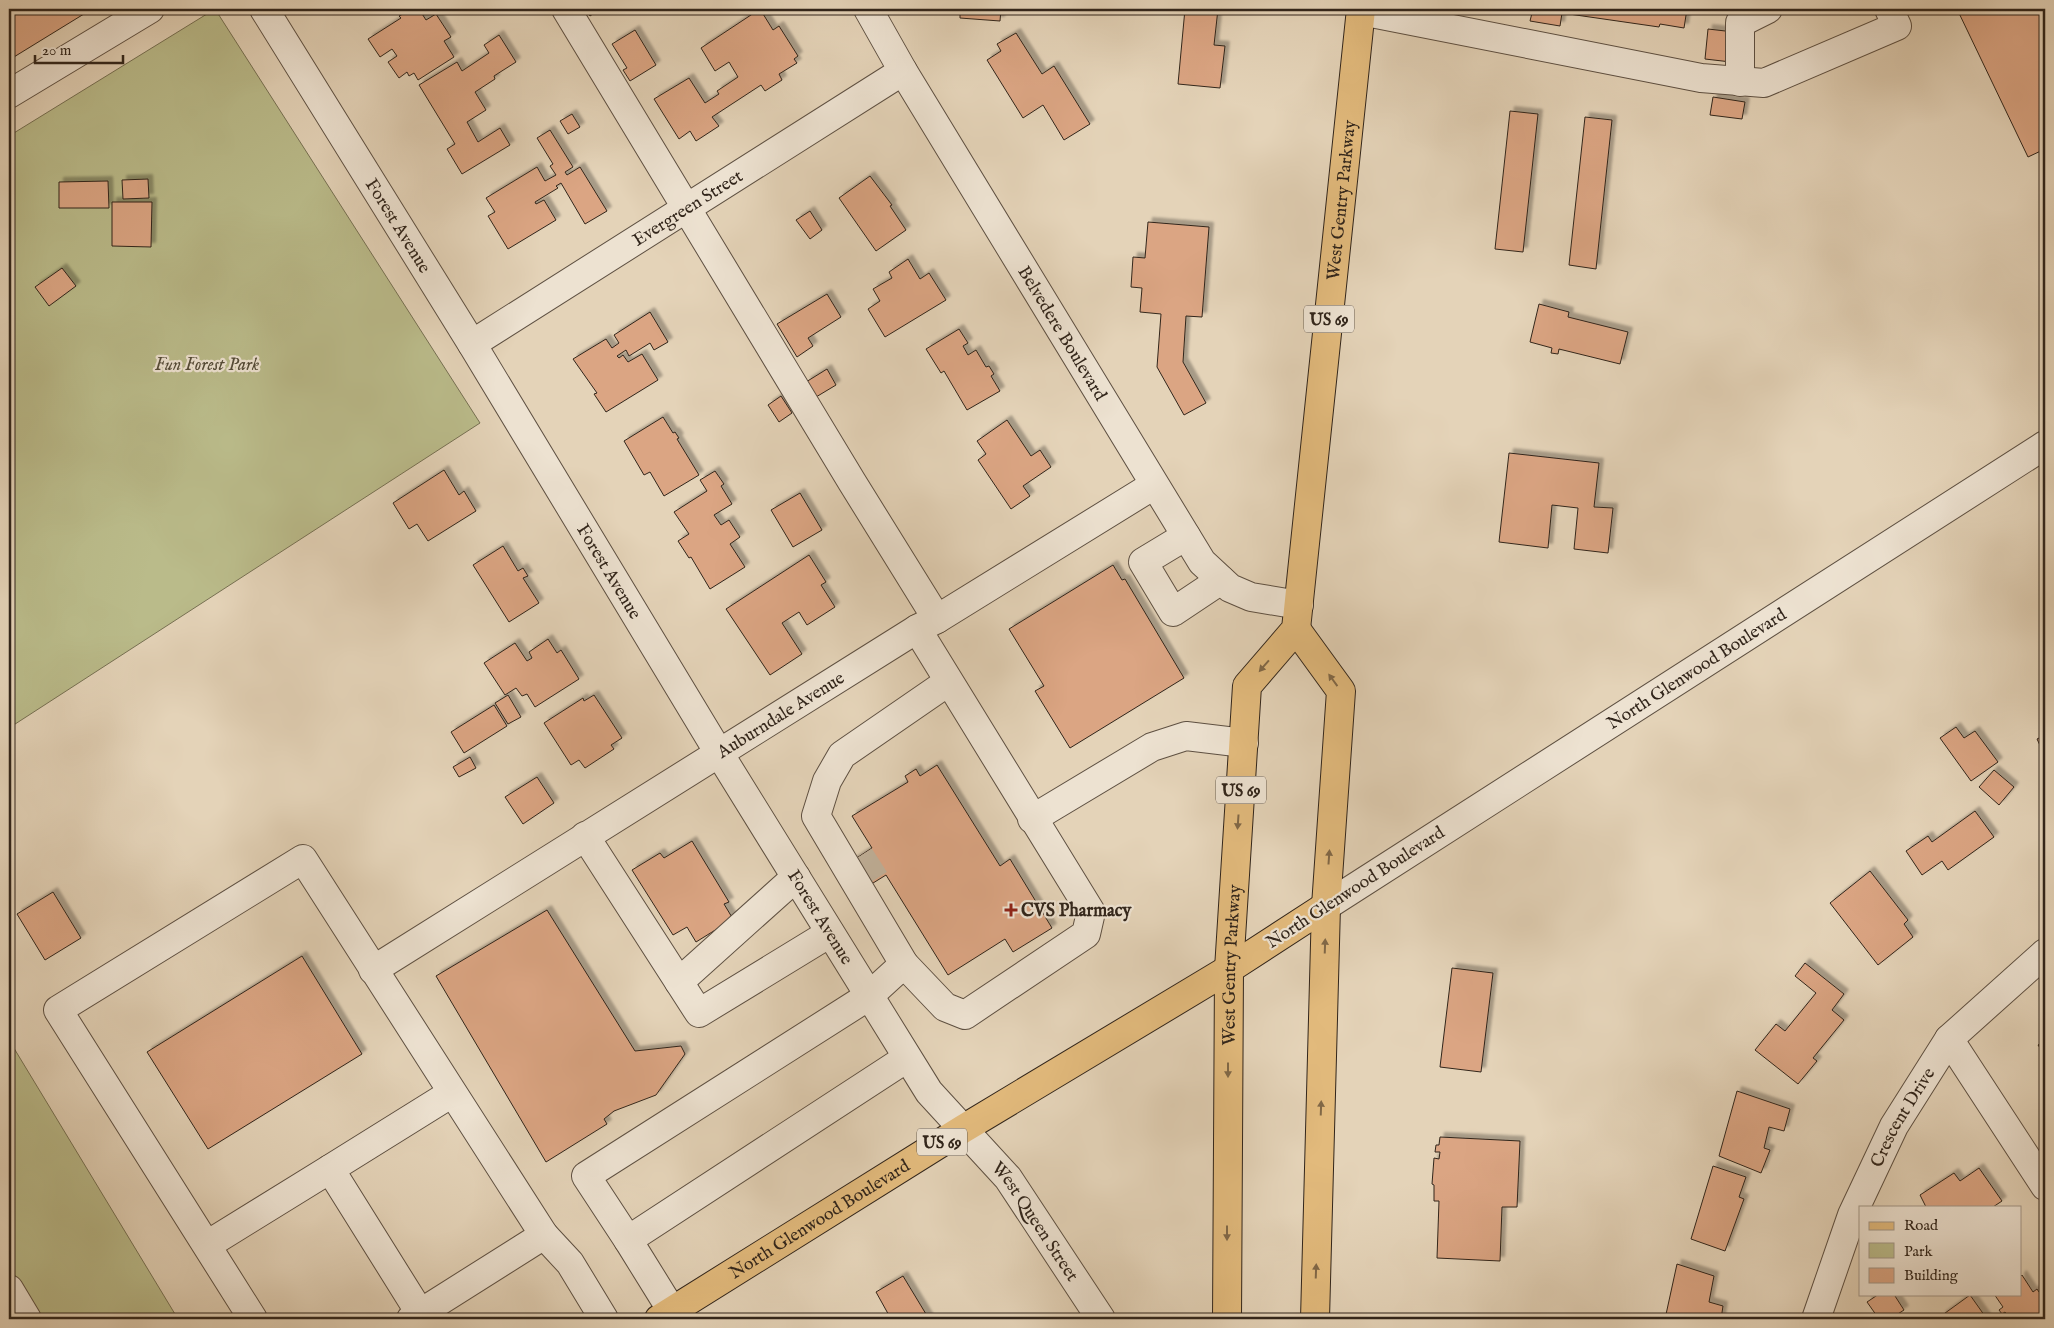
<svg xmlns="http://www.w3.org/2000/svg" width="2054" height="1328" viewBox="0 0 2054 1328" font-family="'IM FELL English',serif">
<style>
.green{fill:#babb8a;stroke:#767052}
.building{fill:#dba583;stroke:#31251b;filter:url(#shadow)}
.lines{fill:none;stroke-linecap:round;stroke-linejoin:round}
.minor-tunnel{stroke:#c0b099;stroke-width:28;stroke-dasharray:28 14;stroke-linecap:butt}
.minor-casing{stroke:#5e5042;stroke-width:30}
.major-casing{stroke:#31251b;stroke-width:30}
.minor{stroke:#ede2d1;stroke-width:28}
.major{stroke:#e2ba7c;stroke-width:28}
.oneway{fill:#816847}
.poi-dot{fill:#8f2418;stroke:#ede2d1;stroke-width:2}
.labels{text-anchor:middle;stroke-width:4.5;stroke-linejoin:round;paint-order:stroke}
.shield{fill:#ede2d1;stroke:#695e52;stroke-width:1}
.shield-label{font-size:16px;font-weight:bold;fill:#31251b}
.street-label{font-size:18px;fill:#31251b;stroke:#ede2d1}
.park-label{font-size:18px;font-style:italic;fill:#534a37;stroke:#ede2d1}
.poi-label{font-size:18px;font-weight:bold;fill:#31251b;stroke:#ede2d1;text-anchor:start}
</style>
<defs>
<filter id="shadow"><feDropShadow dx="4.5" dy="-4.5" stdDeviation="1" flood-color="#0004"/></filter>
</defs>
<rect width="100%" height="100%" fill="#e4d3b8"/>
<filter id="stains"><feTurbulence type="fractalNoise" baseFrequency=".004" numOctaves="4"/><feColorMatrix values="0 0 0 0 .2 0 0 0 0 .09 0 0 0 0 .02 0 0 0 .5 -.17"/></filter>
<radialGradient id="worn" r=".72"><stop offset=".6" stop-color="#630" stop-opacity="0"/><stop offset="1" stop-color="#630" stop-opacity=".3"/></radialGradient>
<!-- green -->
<g class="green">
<path d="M215,9L480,423L9,728V136Z"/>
<path d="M9,1040L178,1319H9Z"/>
</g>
<!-- building -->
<g class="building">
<path d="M9,9H92L9,60Z"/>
<path d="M413,9H419L426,20L436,14L451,37L444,41L454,57L418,80L414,73L409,76L407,72L399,78L388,62L397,56L392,49L380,57L368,39L401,18L399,16Z"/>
<path d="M585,9H600L590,16Z"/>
<path d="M760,9L773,30L779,26L798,56L794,59L797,63L779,74L782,80L765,91L761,85L712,117L719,126L696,141L690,131L679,139L654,99L689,78L705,103L719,94L717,91L738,77L729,62L715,71L701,48Z"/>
<path d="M960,9H1001L1000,21L960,18Z"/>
<path d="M1185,9H1218L1214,45L1225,46L1220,88L1178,84Z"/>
<path d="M1531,9H1687L1684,28L1660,24L1659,27L1562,13L1560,26L1530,21L1533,9Z"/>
<path d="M1957,9H2045V149L2028,157Z"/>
<path d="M1708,29L1734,32L1731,62L1705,59Z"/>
<path d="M635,30L656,65L630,81L623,70L627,68L612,44Z"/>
<path d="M1016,33L1042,74L1054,66L1090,124L1064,140L1043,105L1023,118L987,60L1001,51L997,44Z"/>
<path d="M499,35L516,62L494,76L495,79L475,92L486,110L467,122L478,142L500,128L510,145L462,174L447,149L455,144L419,85L457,62L462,71L489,53L484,45Z"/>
<path d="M1713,97L1745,102L1742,119L1710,115Z"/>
<path d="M1510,111L1538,114L1523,252L1495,249Z"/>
<path d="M572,114L580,127L568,134L560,121Z"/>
<path d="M1585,117L1612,120L1596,269L1569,265Z"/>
<path d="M550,130L573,167L565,172L567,175L580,167L607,211L585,224L561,183L556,186L558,188L535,202L536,204L544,200L556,220L508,249L488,216L495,212L486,198L537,167L545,181L556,175L550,166L553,164L537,138Z"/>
<path d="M870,176L892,205L890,206L906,230L876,251L839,198Z"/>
<path d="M148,179L149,198L123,199L122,180Z"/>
<path d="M108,181L109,208H59V182Z"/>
<path d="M112,202H152L151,247L112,246Z"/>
<path d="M810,211L822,230L810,239L796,220Z"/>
<path d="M1148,222L1209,227L1202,317L1186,316L1183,362L1206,403L1184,415L1157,367L1161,314L1140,312L1142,288L1131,287L1133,257L1145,258Z"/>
<path d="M908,259L920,279L929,273L946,300L885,337L868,309L880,301L873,289L892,278L889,272Z"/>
<path d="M62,268L76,286L49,306L35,287Z"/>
<path d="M827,294L841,317L808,338L813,346L797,357L777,324Z"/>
<path d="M1539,304L1569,312L1568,317L1628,332L1620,364L1559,349L1558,354L1551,353L1552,348L1530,342Z"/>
<path d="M650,312L668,342L654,350L650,343L629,356L626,350L617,356L619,358L623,355L628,362L642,354L658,380L606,412L594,394L597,393L573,359L606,339L612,348L619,343L614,335Z"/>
<path d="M959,329L968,343L963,346L968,355L976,350L986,367L989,366L994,374L991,376L1000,391L967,410L944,371L941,373L926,349Z"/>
<path d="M827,369L836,385L816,397L806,382Z"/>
<path d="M781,396L792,413L779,422L768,405Z"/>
<path d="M663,417L673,433L675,432L679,438L677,439L699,475L664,496L650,472L644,475L624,441Z"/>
<path d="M1007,420L1031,456L1040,450L1051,467L1023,486L1030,496L1011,509L978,460L986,454L977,441Z"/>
<path d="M1509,453L1599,463L1594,507L1613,508L1608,553L1574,549L1578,508L1552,505L1548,548L1499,542Z"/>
<path d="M444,470L459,495L464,491L476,511L428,541L417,524L409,529L393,503Z"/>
<path d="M715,471L724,484L721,486L732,504L714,515L721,525L729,520L740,537L730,544L745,567L710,589L691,557L689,558L678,541L689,534L674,512L707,491L700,480Z"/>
<path d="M800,493L822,530L793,547L771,510Z"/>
<path d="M503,546L518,571L523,568L528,576L523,578L539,603L509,622L473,565Z"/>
<path d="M809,555L826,582L821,585L835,607L807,625L799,612L782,623L802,654L770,675L726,609Z"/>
<path d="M1113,565L1122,580L1125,579L1184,678L1070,748L1035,691L1044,686L1009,629Z"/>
<path d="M548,639L557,653L561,650L579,679L535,707L527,694L522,696L516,688L505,695L484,663L515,643L527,661L532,658L529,652Z"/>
<path d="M508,695L521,717L508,724L495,703Z"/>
<path d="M594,695L622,738L611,745L614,749L585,768L579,760L571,765L544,723L583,698L584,701Z"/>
<path d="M494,705L507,726L464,753L451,732Z"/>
<path d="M1956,727L1964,738L1975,731L1998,762L1971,781L1940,738Z"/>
<path d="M2045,735V756L2037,739Z"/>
<path d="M470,757L476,768L459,777L453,767Z"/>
<path d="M937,765L1000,866L1010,859L1052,928L1013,952L1005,939L948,975L886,875L865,888L849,863L872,848L852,816L908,782L905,776L916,769L920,776Z"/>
<path d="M1994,770L2014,787L1999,805L1979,787Z"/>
<path d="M537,777L554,803L523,824L505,797Z"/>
<path d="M1975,811L1994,837L1948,870L1942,861L1922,875L1906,851L1928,836L1932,842Z"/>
<path d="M692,841L729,902L724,904L733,919L696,942L687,927L673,935L632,870L660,853L664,858Z"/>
<path d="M1870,871L1908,920L1904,924L1913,937L1878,965L1830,903Z"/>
<path d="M53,892L81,938L45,960L17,914Z"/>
<path d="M547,910L635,1051L681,1046L685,1054L656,1095L614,1111L604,1119L607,1124L546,1162L436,976Z"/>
<path d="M302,956L362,1054L208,1149L147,1052Z"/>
<path d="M1805,963L1844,994L1832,1010L1844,1020L1813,1058L1817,1061L1798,1084L1755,1050L1776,1024L1785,1031L1816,993L1795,976Z"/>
<path d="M1452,968L1493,973L1481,1072L1440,1067Z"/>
<path d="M2045,1041V1055L2038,1045Z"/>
<path d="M1737,1091L1790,1109L1784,1131L1769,1127L1764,1148L1770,1150L1761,1173L1719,1156Z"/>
<path d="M1440,1137L1520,1141L1517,1207H1502L1500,1261L1437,1258L1439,1201H1434V1185L1432,1184L1434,1158L1439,1159L1440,1152H1435L1436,1145H1439Z"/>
<path d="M1713,1166L1746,1177L1739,1197L1744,1199L1725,1251L1691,1239Z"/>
<path d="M1979,1168L2002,1201L1993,1207H1926L1920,1195L1954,1173L1960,1181Z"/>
<path d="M1677,1264L1714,1276L1709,1302L1723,1306L1721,1319H1665Z"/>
<path d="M2022,1275L2033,1292L2037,1289L2039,1292L2042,1289L2044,1293L2042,1295L2045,1300L2042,1303L2045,1309V1314L2038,1319H2010L2005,1312L2002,1314L1999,1310L2003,1307L1994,1294H2020V1277Z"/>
<path d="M903,1276L929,1319H891L876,1292Z"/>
<path d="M1879,1294H1898L1895,1296L1904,1310L1890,1319H1879L1867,1302Z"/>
<path d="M1970,1295L1987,1319H1944L1941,1316Z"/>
</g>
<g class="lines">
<!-- minor-tunnel -->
<path class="minor-tunnel" d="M860,856L876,881"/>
<defs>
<g id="minor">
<path id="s1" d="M264,9L472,344L719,753L929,1092L1008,1178L1101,1319"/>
<path d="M566,9L852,482L937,619"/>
<path id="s2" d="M868,9L903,71L1202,562L1230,588L1251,597L1299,605"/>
<path d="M1361,11L1701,78L1764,83L1897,26L1889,9"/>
<path d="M1740,82V23L1768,9"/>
<path d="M9,94L150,9"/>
<path id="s3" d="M472,344L903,71"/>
<path d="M1186,536L1143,562L1173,612L1221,580"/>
<path d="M1032,819L1152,747L1186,736L1244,743"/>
<path d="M585,836L699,1013L830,933"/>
<path id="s4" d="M1326,906L2045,445"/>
<path d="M904,964L816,816L827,781L842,755L948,682"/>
<path id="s5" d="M373,970L917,629L937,619L1154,485"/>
<path d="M679,982L796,877"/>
<path d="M1949,1039L2045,1186"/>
<path d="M907,1058L628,1240L586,1176L869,996L904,964L945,1007L965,1015L1086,934L1091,912L917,629"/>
<path d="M544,1235L570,1263L604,1319"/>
<path d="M628,1240L672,1311"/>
<path d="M207,1245L330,1169"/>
<path d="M9,1289L27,1319"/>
<path d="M420,1313L330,1169L452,1093"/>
<path d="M253,1319L58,1010L303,859L544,1235L411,1319"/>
<path id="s6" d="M1816,1319L1852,1215L1894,1126L1949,1039L2045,953"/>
</g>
<g id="major">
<path d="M1296,629L1341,691L1326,906L1315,1319"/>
<path id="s7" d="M659,1319L963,1129L1229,969L1326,906"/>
<path id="s8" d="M1227,1319L1229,969L1247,686L1296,629L1361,9"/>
</g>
</defs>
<!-- minor casing -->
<use href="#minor" class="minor-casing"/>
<!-- major casing -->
<use href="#major" class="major-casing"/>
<!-- minor -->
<use href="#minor" class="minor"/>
<!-- major -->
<use href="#major" class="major"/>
</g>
<!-- one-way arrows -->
<defs><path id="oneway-solid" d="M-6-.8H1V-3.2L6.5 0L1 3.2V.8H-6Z" transform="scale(1.25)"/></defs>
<g class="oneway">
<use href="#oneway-solid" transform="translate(1264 666) rotate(131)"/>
<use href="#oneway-solid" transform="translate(1333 680) rotate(-126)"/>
<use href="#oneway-solid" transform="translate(1238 822) rotate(94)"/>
<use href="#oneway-solid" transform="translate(1329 857) rotate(-86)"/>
<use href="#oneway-solid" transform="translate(1325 946) rotate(-88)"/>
<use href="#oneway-solid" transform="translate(1228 1070) rotate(90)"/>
<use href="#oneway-solid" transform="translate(1321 1108) rotate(-88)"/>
<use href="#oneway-solid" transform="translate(1227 1233) rotate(90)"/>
<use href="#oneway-solid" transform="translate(1316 1271) rotate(-88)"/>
</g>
<!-- markers -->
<path class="poi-dot" d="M1008.5 902.5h5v5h5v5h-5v5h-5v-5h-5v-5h5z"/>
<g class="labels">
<!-- shield labels -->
<g class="shield">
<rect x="1304" y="305.5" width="50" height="27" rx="4"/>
<rect x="1216" y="776.5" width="50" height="27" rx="4"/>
<rect x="917" y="1128.5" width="50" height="27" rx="4"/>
</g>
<g class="shield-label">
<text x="1329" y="325">US 69</text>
<text x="1241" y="796">US 69</text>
<text x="942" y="1148">US 69</text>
</g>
<!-- street labels -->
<g class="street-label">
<text dy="6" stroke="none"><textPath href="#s8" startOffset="1140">West Gentry Parkway</textPath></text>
<text dy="6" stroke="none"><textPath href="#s3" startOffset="255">Evergreen Street</textPath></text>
<text dy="6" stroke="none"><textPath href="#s1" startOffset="255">Forest Avenue</textPath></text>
<text dy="6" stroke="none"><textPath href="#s2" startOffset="378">Belvedere Boulevard</textPath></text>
<text dy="6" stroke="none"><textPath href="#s1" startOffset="660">Forest Avenue</textPath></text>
<text dy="6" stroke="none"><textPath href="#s4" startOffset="440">North Glenwood Boulevard</textPath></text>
<text dy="6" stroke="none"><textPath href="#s5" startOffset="481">Auburndale Avenue</textPath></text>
<text transform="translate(1355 887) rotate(-33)" y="6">North Glenwood Boulevard</text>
<text dy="6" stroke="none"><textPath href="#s1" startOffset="1065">Forest Avenue</textPath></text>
<text dy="6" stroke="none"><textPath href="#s8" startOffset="354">West Gentry Parkway</textPath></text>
<text dy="6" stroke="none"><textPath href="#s6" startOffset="220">Crescent Drive</textPath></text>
<text dy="6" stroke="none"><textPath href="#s7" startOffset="189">North Glenwood Boulevard</textPath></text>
<text dy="6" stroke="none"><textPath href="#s1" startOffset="1439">West Queen Street</textPath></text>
</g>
<!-- park labels -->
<g class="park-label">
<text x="207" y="370">Fun Forest Park</text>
</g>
<!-- poi labels -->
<g class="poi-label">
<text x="1021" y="916">CVS Pharmacy</text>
</g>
</g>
<!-- margin -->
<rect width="2054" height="1328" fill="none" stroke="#e4d3b8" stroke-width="30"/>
<rect x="10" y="10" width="2034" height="1308" fill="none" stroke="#31251b" stroke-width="2.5"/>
<rect x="15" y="15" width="2024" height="1298" fill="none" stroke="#31251b"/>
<!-- legend -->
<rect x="1859" y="1206" width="162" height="90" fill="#ede2d1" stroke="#a29688"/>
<rect x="1869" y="1222" width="25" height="8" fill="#e2ba7c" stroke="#a29688"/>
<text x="1904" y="1230" font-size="15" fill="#31251b">Road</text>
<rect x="1869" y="1243" width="25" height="15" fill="#babb8a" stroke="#a29688"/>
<text x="1904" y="1256" font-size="15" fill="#31251b">Park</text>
<rect x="1869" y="1268" width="25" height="15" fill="#dba583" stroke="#a29688"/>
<text x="1904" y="1280" font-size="15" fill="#31251b">Building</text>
<!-- scale -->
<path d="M35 55v8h88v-8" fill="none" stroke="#31251b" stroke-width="2.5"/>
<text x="42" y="55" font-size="15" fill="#31251b" stroke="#ede2d1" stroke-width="4" paint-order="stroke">20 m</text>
<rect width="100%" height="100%" filter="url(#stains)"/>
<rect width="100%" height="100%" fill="url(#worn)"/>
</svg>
